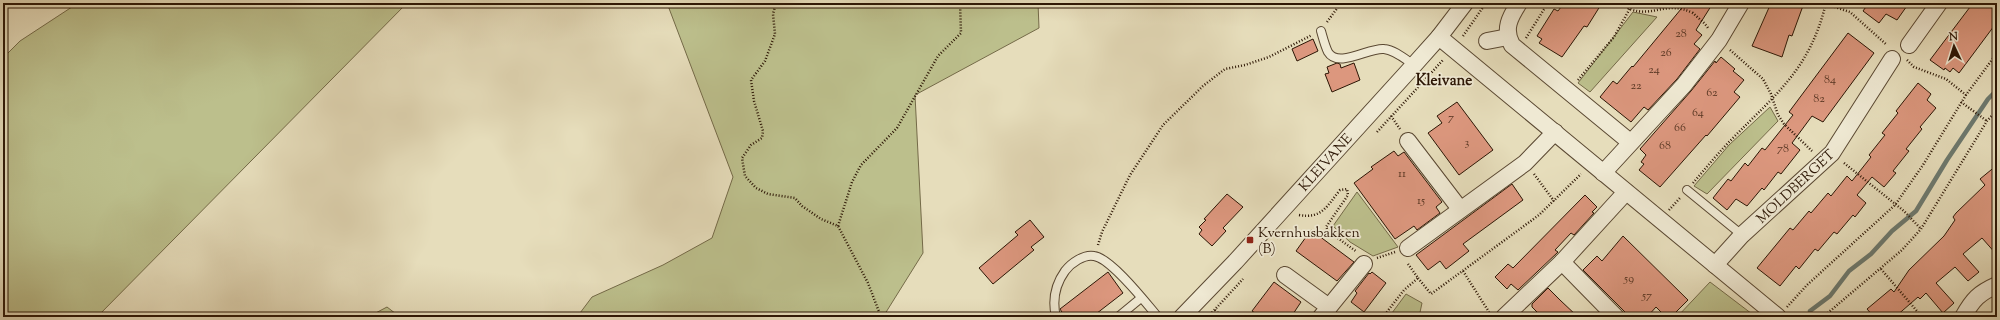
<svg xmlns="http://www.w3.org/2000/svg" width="2000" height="320" viewBox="0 0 2000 320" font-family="'Sorts Mill Goudy',serif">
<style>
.green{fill:#bcbf8c;stroke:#746a48}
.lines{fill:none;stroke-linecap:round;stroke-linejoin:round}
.stream{stroke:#6c796f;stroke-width:4.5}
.building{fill:#dc977e;stroke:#2c1605}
.lane-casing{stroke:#5a4832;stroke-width:10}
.street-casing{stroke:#5a4832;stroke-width:18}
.path{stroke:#2c1605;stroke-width:2.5;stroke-dasharray:1 2;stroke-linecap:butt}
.lane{stroke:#efe9d3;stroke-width:8}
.street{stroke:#efe9d3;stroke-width:16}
.poi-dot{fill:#8f2418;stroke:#efe9d3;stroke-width:1.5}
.labels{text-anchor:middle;stroke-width:3.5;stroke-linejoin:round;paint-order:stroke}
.number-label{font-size:12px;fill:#583623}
.street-label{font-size:14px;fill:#2c1605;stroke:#efe9d3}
.poi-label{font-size:14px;fill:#2c1605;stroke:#efe9d3;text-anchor:start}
.neighbourhood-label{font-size:15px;font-weight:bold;fill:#2c1605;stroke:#efe9d3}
</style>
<rect width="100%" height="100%" fill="#e6ddbb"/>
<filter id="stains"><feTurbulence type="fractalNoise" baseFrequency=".005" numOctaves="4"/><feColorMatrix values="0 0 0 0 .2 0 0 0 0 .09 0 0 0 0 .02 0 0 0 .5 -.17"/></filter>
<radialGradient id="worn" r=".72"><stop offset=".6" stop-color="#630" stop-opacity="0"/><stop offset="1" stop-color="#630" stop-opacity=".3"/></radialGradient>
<!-- green -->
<g class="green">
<path d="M78,3H407L97,317H3V58L20,41Z"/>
<path d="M667,3H1038L1039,28L915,95L923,253L883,317H577L592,297L663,265L712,238L733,177Z"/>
<path d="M1633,12L1657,17L1590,92L1578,83Z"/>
<path d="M1770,107L1778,121L1707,194L1694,186L1729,145Z"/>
<path d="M1357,192L1398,247L1373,256L1350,242L1333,226Z"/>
<path d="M1710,282L1756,317H1677Z"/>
<path d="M1406,294L1422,303L1419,317H1389Z"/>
<path d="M387,307L400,317H368Z"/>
</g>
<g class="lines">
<!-- stream -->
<path class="stream" d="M1810,311L1830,296L1849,271L1871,254L1892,231L1916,211L1947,160L1988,99L1997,90"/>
</g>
<!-- building -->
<g class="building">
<path d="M1564,3H1602L1587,27L1584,26L1562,57L1539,43L1542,39L1537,36L1554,9L1558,11Z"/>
<path d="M1686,3H1713L1696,30L1702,35L1694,44L1700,49L1677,79L1648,110L1644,107L1631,122L1600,97L1613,81L1617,84L1632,66L1633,67Z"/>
<path d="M1771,3H1804L1792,36L1789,35L1782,57L1752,46Z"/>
<path d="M1865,3H1909L1897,20L1886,14L1879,23L1863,11L1868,4Z"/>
<path d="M1973,3H1997V22L1959,73L1953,68L1950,72L1945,68L1944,70L1930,60Z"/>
<path d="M1848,33L1874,53L1823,122L1812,116L1792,143L1800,150L1781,174L1778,172L1764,190L1762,188L1747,206L1736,199L1727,210L1713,198L1728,179L1731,181L1745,163L1748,166L1762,148L1765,150L1793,115L1789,112Z"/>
<path d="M1313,39L1318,51L1297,61L1292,49Z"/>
<path d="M1721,57L1735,69L1733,71L1744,80L1734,92L1740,97L1707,136L1706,135L1660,187L1639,170L1644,164L1641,162L1646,155L1640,149L1691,91L1715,61L1716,63Z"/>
<path d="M1337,63L1340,64L1341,68L1354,63L1360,80L1332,92L1325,74L1329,73L1327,67Z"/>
<path d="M1918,83L1931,94L1927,100L1936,108L1920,127L1922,129L1906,149L1909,151L1893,171L1896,173L1884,187L1872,177L1857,195L1866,203L1855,217L1853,215L1837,234L1834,232L1818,251L1815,249L1799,269L1796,266L1780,286L1757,268L1790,228L1793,230L1809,211L1811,213L1828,193L1831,196L1847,176L1852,181L1871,157L1869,155L1885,135L1882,133L1898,113L1896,111Z"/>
<path d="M1457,102L1493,150L1459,175L1428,133L1442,123L1437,116Z"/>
<path d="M1394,151L1398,156L1404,152L1442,202L1436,207L1440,213L1417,230L1414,226L1395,239L1354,183L1373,169L1371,167Z"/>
<path d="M1997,165V255L1982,238L1963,254L1979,272L1968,281L1955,267L1936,283L1954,303L1943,313L1926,293L1920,299L1918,297L1895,317H1874L1867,309L1891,289L1894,292L1909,270L1944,236L1955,220L1953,217L1956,213L1985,185L1980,179Z"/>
<path d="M1512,184L1523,200L1463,244L1469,251L1446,269L1440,261L1428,270L1416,255Z"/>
<path d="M1227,194L1243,207L1223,228L1226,231L1212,246L1199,234L1202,230L1199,227L1206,220L1204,219Z"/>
<path d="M1585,195L1597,207L1592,212L1594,213L1574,235L1571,233L1555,250L1558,252L1518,290L1511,284L1507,289L1495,277L1508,264L1513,268Z"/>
<path d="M1030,220L1044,237L1031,247L1034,250L993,284L979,268L1018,235L1015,232Z"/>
<path d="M1311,230L1354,262L1337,281L1296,251Z"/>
<path d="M1623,236L1688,300L1671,317H1666L1656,307L1647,317H1630L1583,270L1597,256L1602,261Z"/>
<path d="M1108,272L1123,293L1092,317H1065L1060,309Z"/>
<path d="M1372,272L1386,283L1364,312L1351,302L1357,293L1355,291L1369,273L1370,274Z"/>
<path d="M1274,282L1301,302L1291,317H1261L1252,311Z"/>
<path d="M1548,288L1560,300L1578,317H1542L1532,307V304Z"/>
</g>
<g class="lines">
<defs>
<g id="lane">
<path d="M1321,31C1323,38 1325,46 1328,52C1338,69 1370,47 1384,49C1395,50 1405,59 1414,65"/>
<path d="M1687,190L1742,235"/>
<path d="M1056,317C1052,300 1055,285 1065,271C1071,263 1084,254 1094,256C1111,258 1146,303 1158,317"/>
<path d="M1118,317L1141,298"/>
</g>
<g id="street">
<path d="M1519,3C1510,17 1503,29 1512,45L1630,142"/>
<path d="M1439,37L1778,317"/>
<path d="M1487,41L1508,37"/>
<path d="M1909,45L1939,3"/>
<path d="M1408,141L1460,209"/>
<path d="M1603,173L1684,85L1719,40L1741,3"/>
<path d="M1408,248L1525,163L1555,132"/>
<path d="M1562,262L1616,317"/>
<path d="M1715,265L1742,235L1832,153L1892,59"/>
<path d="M1285,275L1329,307"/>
<path d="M1182,317L1235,262L1414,65L1439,37L1465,3"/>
<path d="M1321,317L1364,264"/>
<path d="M1504,317L1562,262L1626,192"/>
<path d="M1963,317C1973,299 1979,293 1997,285"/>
</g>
</defs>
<!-- lane casing -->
<use href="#lane" class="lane-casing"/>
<!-- street casing -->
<use href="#street" class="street-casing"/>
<!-- path -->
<g class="path">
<path d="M776,3L773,14L775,34L765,61L751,80L754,101L763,131L762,138L751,145L742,158L745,176L756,188L768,194L795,198L802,206L821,219L838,226L868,283L881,317"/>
<path d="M1620,3C1623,5 1627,8 1630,9C1653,18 1666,0 1693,13C1698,18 1704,22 1708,28"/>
<path d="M1826,4L1850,12L1887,45"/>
<path d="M1327,22L1341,3"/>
<path d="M1463,36L1486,3"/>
<path d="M1526,38L1548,3"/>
<path d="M1730,50L1763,79L1771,94L1778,115L1784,124L1812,151"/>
<path d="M1907,60L1914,67L1946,79L1966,95"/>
<path d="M1578,80L1614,37L1633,3"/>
<path d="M1961,102L1987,121"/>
<path d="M1391,116L1400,129"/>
<path d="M1377,132L1443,60"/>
<path d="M1844,163L1904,211L1921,229"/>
<path d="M1534,174L1554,201"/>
<path d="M1693,183C1706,168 1718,153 1732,139C1777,93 1810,69 1826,3"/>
<path d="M1669,210L1680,198"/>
<path d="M1299,215C1322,219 1327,206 1340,190L1347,189L1348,195L1326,227L1328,231L1357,252"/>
<path d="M838,226L852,182L861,165L897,128L938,56L961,33L960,3"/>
<path d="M1098,245L1102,232L1130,175L1163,125L1203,86L1225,69L1245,65L1269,57L1312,35"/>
<path d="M1377,258L1395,252"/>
<path d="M1881,269L1922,317"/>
<path d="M1463,271L1489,312"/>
<path d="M1418,278L1431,294L1539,215L1581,174"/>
<path d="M1787,307L1807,285L1895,205L1923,165L1966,95L1997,53"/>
<path d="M1215,310L1222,317"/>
<path d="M1208,317L1243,279"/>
<path d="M1383,317L1404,290L1418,278L1408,264"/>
<path d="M1823,317L1902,250L1921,229L1987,121L1997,110"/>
</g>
<!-- lane -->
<use href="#lane" class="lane"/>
<!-- street -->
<use href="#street" class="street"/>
</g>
<!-- markers -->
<rect class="poi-dot" x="1246" y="236" width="8" height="8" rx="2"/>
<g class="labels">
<!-- number labels -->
<g class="number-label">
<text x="1681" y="37">28</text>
<text x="1666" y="56">26</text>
<text x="1654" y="73">24</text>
<text x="1830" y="83">84</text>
<text x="1636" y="89">22</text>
<text x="1712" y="96">62</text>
<text x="1819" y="102">82</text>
<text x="1698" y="116">64</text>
<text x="1451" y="121">7</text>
<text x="1680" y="131">66</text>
<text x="1467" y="146">3</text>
<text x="1665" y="149">68</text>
<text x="1783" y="152">78</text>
<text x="1402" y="177">11</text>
<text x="1421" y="204">15</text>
<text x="1629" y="282">59</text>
<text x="1647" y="299">57</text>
</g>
<!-- street labels -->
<g class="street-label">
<text transform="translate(1325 162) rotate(-48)" y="5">KLEIVANE</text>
<text transform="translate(1795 186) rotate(-43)" y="5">MOLDBERGET</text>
</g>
<!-- poi labels -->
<g class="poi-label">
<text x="1258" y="237">Kvernhusbakken<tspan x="1258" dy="16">(B)</tspan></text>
</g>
<!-- neighbourhood labels -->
<g class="neighbourhood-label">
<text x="1444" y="85">Kleivane</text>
</g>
</g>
<!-- margin -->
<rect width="2000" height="320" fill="none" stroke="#e6ddbb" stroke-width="16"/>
<rect x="4" y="4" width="1992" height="312" fill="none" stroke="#2c1605" stroke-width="2"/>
<rect x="8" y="8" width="1984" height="304" fill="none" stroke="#2c1605"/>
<!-- north arrow -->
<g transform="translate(1954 46) rotate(356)" stroke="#efe9d3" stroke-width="3" paint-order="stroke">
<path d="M0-3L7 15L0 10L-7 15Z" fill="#2c1605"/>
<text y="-6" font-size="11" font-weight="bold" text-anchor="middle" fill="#2c1605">N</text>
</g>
<rect width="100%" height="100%" filter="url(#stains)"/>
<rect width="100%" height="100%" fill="url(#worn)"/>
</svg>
